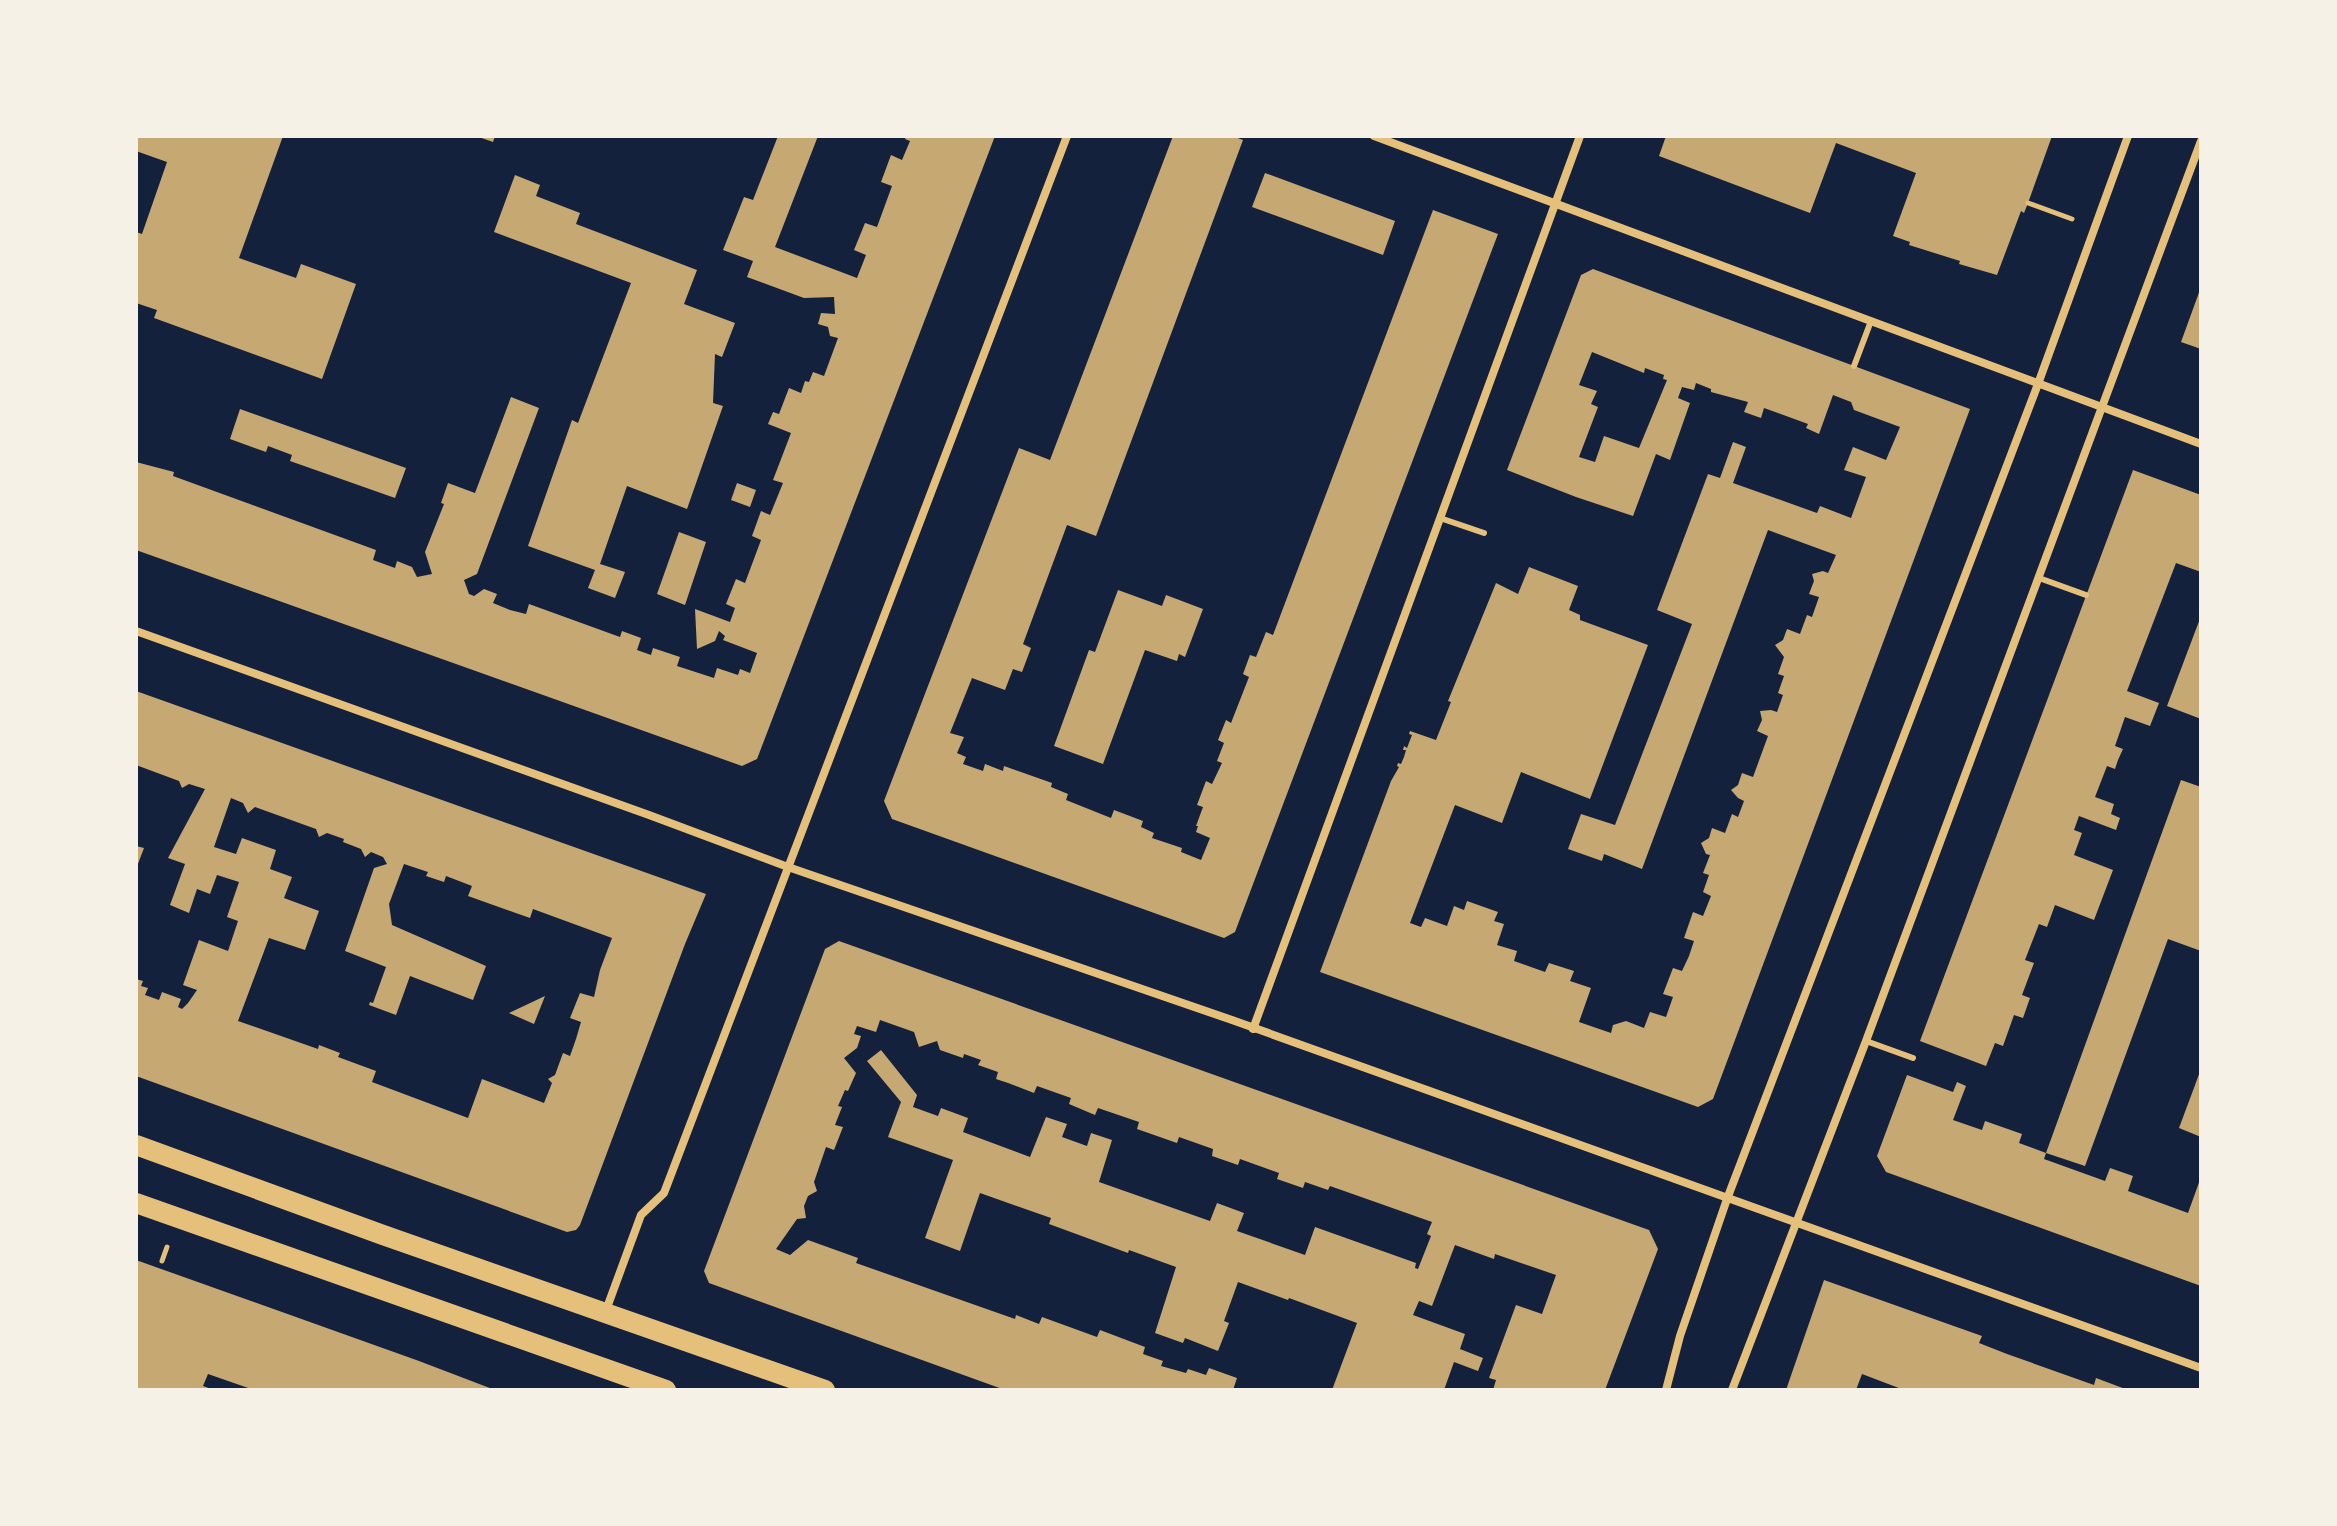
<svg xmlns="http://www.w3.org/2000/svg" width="2337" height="1526" viewBox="0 0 2337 1526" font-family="'Sofia Sans Condensed',sans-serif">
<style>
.building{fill:#c6a872;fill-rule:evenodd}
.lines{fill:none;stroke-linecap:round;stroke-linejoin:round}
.path{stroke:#e5c07b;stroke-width:5}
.service{stroke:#e5c07b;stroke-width:6}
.minor{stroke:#e5c07b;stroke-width:8}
.primary{stroke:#e5c07b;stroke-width:20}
</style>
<rect width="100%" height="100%" fill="#14213d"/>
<!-- building -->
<g class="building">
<path d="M136,136H283L239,258L296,278L301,264L356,284L322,379L154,318L157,310L136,303V232L142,234L167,162L136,151Z"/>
<path d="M476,136H495L493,142Z"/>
<path d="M778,136H818L775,247L857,278L866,255L854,250L865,223L877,227L892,186L881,182L891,155L902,160L910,141L905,139L906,136H995L757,759L742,766L136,550V462L174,472L173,476L376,550L373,560L395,568L397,561L412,567L417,577L432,574L425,552L444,504L441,503L448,483L475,493L511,397L539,408L477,574L464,580L469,594L474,596L484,589L497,594L493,603L510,610L526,614L529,604L620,637L622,631L641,638L637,650L651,655L653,648L680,657L677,666L714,678L717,668L738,675L740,669L750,673L757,653L723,640L725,636L719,631L715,641L697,649L695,609L730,622L735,608L726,604L736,579L745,583L761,540L752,536L761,511L770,515L783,483L773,480L791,433L768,424L773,412L779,414L789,388L801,393L805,381L809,382L813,372L824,376L838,338L830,336L828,327L818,324L821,313L835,314L834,297L804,298L747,277L753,261L723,250L744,197L753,200Z"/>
<path d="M1173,136H1232L1243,140L1096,536L1067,525L1023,644L1031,648L1022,672L1013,669L1005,690L972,678L950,733L964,737L957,753L966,757L963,764L983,771L985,764L1003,771L1004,766L1052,783L1051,787L1068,794L1066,800L1111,818L1114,810L1143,821L1141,827L1154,833L1152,838L1182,848L1181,852L1201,860L1210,838L1196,832L1198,826H1196L1203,807L1197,805L1206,781L1212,784L1222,763L1217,761L1224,743L1218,740L1226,720L1231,723L1249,677L1243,674L1250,655L1256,657L1266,632L1273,635L1433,210L1498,234L1235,932L1224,938L892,819L884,801L1019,448L1050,460Z"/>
<path d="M1666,136H2052L2028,203L2024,213L2021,211L1997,275L1959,264L1960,261L1909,245L1910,242L1893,236L1916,173L1836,143L1810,213L1659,156Z"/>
<path d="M1265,173L1395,221L1383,255L1252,207Z"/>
<path d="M515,175L540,185L536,196L580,213L576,224L697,270L684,304L735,323L722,357L715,354L713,403L723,406L687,509L627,486L600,564L625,572L615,598L588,588L595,570L528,546L572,420L578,423L631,283L494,232Z"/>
<path d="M1593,269L1970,409L1713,1099L1698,1107L1320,972L1391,781L1399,767L1397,766L1398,763L1401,764L1404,757L1406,750H1403L1404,746L1407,748L1412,735L1409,734L1410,731L1436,740L1451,702L1448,701L1496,583L1518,594L1529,567L1578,586L1569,610L1580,615V620L1648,645L1590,799L1521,772L1502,823L1455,805L1410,923L1421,927L1425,918L1447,926L1454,906L1464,910L1467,901L1498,912L1494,921L1504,924L1497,945L1517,951L1514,961L1545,972L1549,963L1574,971L1570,981L1591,988L1579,1022L1611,1033L1613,1025L1626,1021L1644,1028L1650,1012L1666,1017L1673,997L1663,994L1673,968L1682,971L1689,956L1694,941L1684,938L1693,912L1703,916L1711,896L1703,892L1709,875L1703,873L1710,855L1706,854L1701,843L1709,838L1712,828L1725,833L1732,814L1738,817L1744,801L1738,798L1731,790L1738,785L1742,773L1753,777L1768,736L1757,731L1762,720L1760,711L1771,710L1777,712L1783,695L1778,693L1784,676L1778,674L1784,657L1775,645L1783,640L1787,629L1800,634L1807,615L1812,617L1819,597L1809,594L1814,581L1812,574L1823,571L1828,573L1836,555L1768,530L1642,869L1604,854L1602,861L1568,849L1581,814L1615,825L1692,624L1657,610L1708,474L1720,478L1733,442L1746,447L1733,483L1817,513L1820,506L1851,518L1866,477L1844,470L1853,447L1886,460L1900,427L1854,410L1851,402L1833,395L1819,434L1806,428L1808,424L1764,408L1761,418L1744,412L1748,402L1711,392V389L1696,383L1694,390L1682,387L1678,398L1690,403L1670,460L1656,454L1633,516L1576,497L1507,470L1581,275ZM1592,352L1644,373L1645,368L1664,375L1663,379L1667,380L1639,448L1604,436L1595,462L1579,457L1598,407L1591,404L1597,391L1579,385Z"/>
<path d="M2201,287V349L2181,342Z"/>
<path d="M240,409L406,468L395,498L290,461L292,455L268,446L266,452L230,439Z"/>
<path d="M2133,470L2201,495V572L2176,563L2127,691L2159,703L2150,726L2125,717L2115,746L2123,749L2118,760L2115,769L2107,766L2095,797L2114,804L2111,814L2120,818L2116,830L2079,816L2074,830L2082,833L2074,855L2113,870L2094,920L2055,905L2047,927L2039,924L2025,960L2034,963L2022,995L2030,998L2023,1018L2014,1015L2003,1046L1995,1043L1986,1066L1920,1041Z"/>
<path d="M737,483L756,490L750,507L731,500Z"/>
<path d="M679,532L706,542L685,605L657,594Z"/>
<path d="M1118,590L1162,606L1166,595L1203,609L1185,657L1179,654L1177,661L1145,650L1103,764L1054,746L1089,650L1095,652Z"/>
<path d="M2201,616V719L2167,706Z"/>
<path d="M136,691L706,894L685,944L580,1225L576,1230L567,1232L136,1076V979L143,981L141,986L148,988L145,995L159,1000L162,992L181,999L178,1007L182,1009L188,1003L197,990L183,985L199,940L228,951L238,921L227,917L239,882L217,875L210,894L197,889L189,913L170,905L185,864L168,858L205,789L189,784L182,788L179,781L136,765ZM231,798L243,803L248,813L255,807L316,829L319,837L327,833L344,839L343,842L361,849L365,857L371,852L383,857L387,864L374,868L345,951L386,967L373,1003L370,1002L369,1005L396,1015L410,976L473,1000L486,966L392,925L389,904L404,864L428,872L426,876L444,882L446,876L472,886L468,896L530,918L533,909L612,938L600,970L594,997L580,993L570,1018L581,1022L576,1039L570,1056L563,1053L555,1075L548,1079L552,1083L544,1103L482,1079L468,1118L372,1082L376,1071L338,1057L340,1053L319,1045L318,1049L238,1021L269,938L305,950L319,911L284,898L292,877L270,869L276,850L242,838L236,854L214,847Z"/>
<path d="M2181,780L2201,787V951L2168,939L2085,1166L2046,1153Z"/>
<path d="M136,846L144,848L136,869Z"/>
<path d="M839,941L1649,1230L1658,1249L1605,1390H1493L1496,1380L1489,1378L1516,1305L1542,1314L1556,1275L1495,1254L1494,1259L1455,1245L1432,1306L1419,1301L1413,1315L1465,1334L1460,1349L1483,1358L1478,1371L1454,1362L1444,1390H1332L1357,1323L1289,1298L1288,1300L1238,1282L1224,1321L1229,1323L1218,1351L1185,1338L1183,1343L1155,1333L1176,1267L1129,1250L1128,1253L1049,1224L1051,1218L980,1193L960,1251L925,1238L953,1160L888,1137L901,1102L867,1061L881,1050L917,1095L913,1107L938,1116L941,1108L968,1118L963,1132L1030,1157L1046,1117L1067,1124L1062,1137L1087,1146L1091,1133L1112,1140L1099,1182L1210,1221L1217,1203L1244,1213L1237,1231L1305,1255L1315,1227L1416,1263L1415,1268L1418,1269L1431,1236L1427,1234L1432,1222L1330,1186L1328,1190L1305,1182L1303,1188L1277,1179L1279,1173L1240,1159L1238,1165L1212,1156L1213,1149L1179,1137L1177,1143L1137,1129L1139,1122L1098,1108L1095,1115L1069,1104L1071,1098L1037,1086L1034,1093L1008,1083L996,1079L998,1072L978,1065L981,1060L964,1054L963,1058L940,1050L937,1041L919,1047L914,1032L880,1020L876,1032L857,1026L854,1034L861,1036L857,1048L844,1058L856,1073L848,1091L845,1090L838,1106L842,1107L835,1125L843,1127L834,1150L826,1147L814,1182L817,1191L808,1196L804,1206L806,1218L797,1219L776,1249L790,1255L808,1240L858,1258L856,1263L1015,1319L1016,1315L1039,1324L1042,1317L1097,1337L1100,1330L1145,1347L1143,1354L1163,1361L1161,1366L1186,1373L1188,1369L1206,1375L1209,1368L1237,1378L1233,1390H1005L709,1283L704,1271L825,949Z"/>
<path d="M545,996L534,1024L509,1013Z"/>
<path d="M2201,1069V1137L2179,1128Z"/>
<path d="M1907,1075L1953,1092L1957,1082L1966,1086L1953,1120L1982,1130L1985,1121L2022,1134L2019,1143L2046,1153L2044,1159L2105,1181L2110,1168L2133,1176L2128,1191L2188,1213L2201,1177V1286L1886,1172L1877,1156Z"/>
<path d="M136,1260L419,1361L495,1390H254L208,1374L203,1386L214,1390H136Z"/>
<path d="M1824,1280L1982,1336L1979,1343L2007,1354L2094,1385L2096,1378L2128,1390H1904L1862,1374L1856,1390H1786Z"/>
</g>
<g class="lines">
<!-- path -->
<g class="path">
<path d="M2028,203L2072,219"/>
<path d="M162,1261L167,1247"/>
</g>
<!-- service -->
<g class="service">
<path d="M1854,366L1871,321"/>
<path d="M1440,518L1484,533"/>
<path d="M2039,578L2086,595"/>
<path d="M1866,1041L1913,1058"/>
</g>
<!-- minor -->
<g class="minor">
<path d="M1374,136L2201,444"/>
<path d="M136,631L649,815L788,867L1232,1020L2201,1368"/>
<path d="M1253,1029L1580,136"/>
<path d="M605,1313L641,1215L664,1193L1067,136"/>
<path d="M1666,1390L1680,1336L1727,1199L2038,384L2128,136"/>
<path d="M1732,1390L1866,1041L2201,141"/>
</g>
<!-- primary -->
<g class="primary">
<path d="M136,1145L383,1235L825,1390"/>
<path d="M136,1203L666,1390"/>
</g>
</g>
<!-- border -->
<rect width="2337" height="1526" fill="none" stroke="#f6f1e7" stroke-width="276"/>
</svg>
